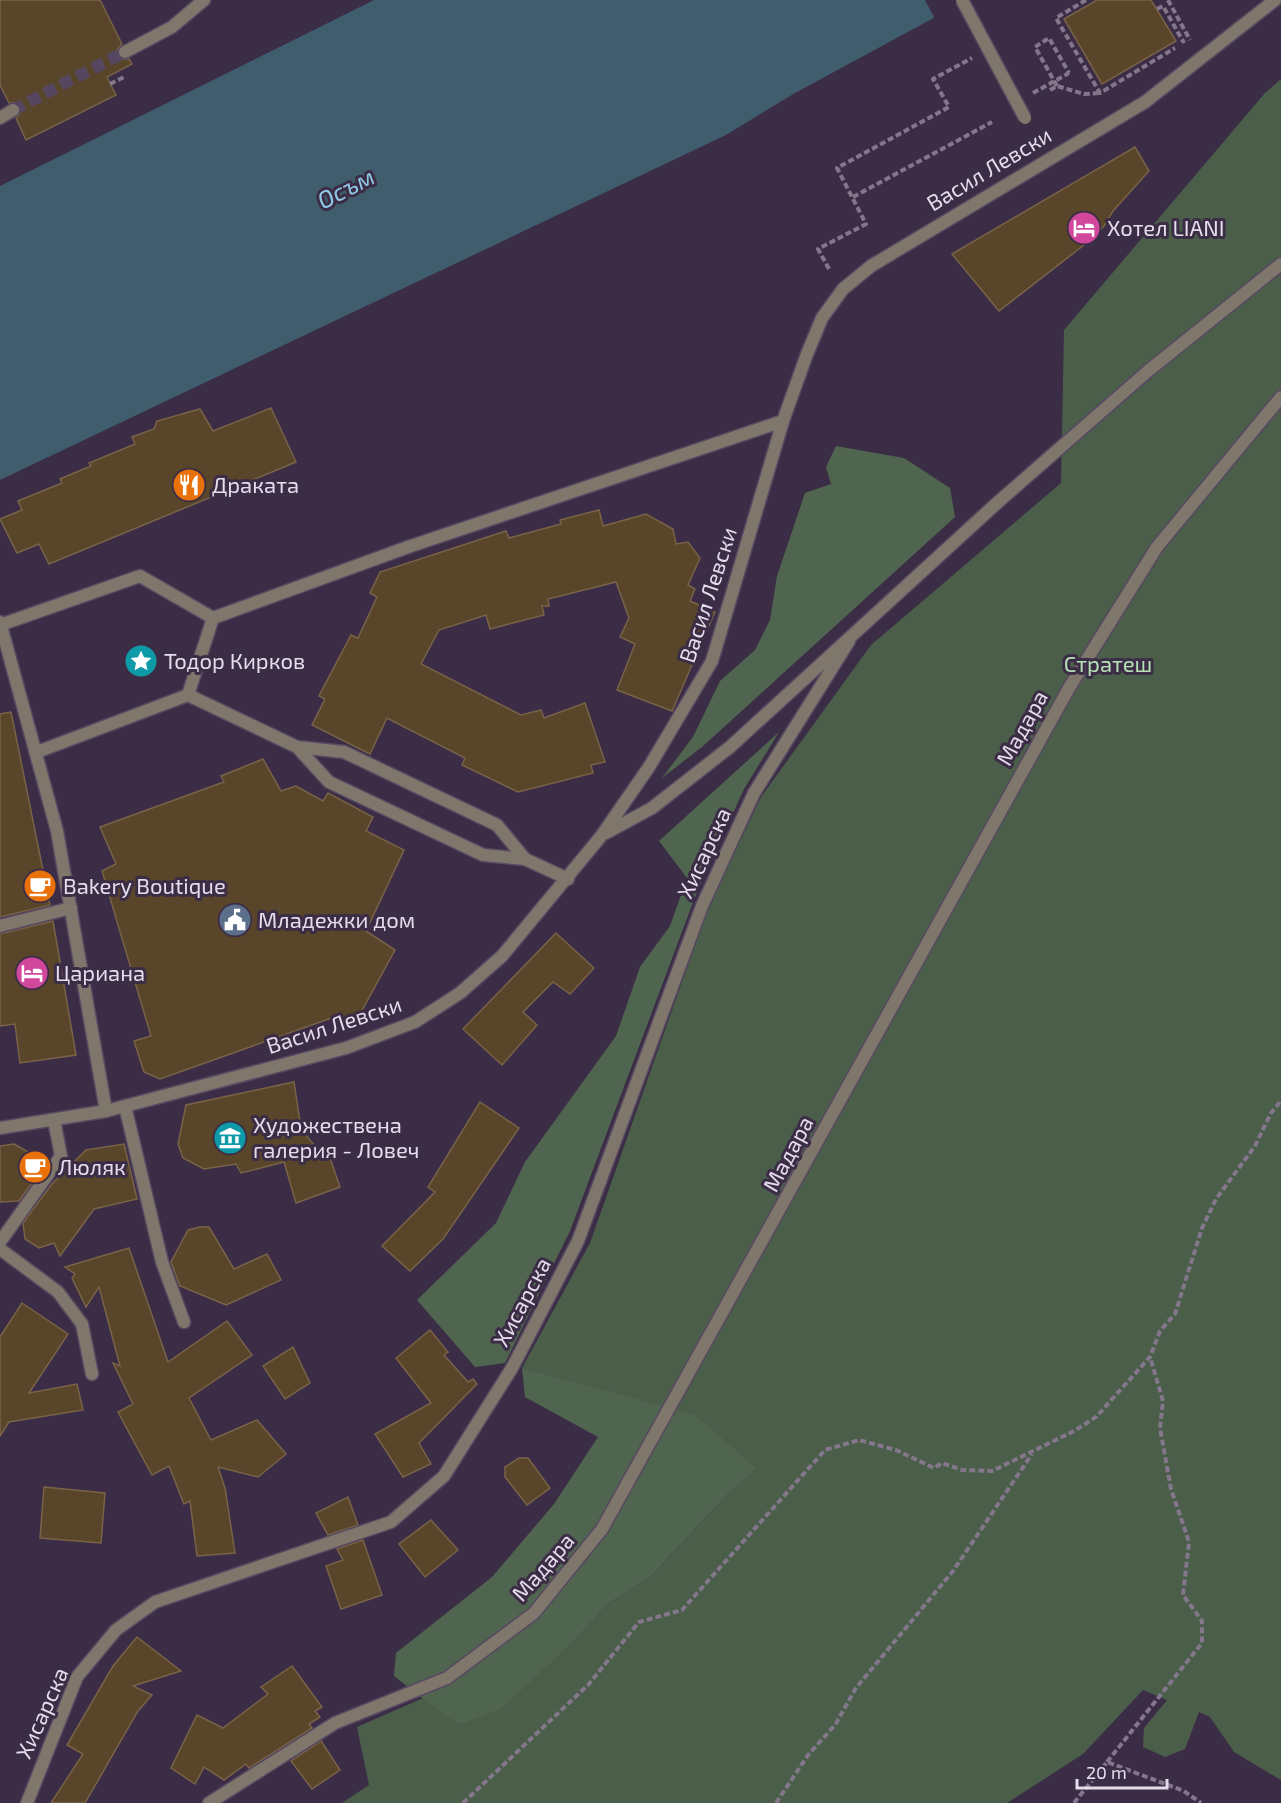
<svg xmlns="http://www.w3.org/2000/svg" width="1281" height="1803" viewBox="0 0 1281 1803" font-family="'Exo 2',sans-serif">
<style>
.green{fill:#4a5e4a}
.forest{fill:#50654f}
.water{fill:#3f5d6c}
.pier{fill:#3c2d46}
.building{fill:#59452a;stroke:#796348;stroke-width:1.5}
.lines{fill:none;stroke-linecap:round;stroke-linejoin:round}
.street-tunnel{stroke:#55475f;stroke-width:12;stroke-dasharray:12 6;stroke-linecap:butt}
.lane-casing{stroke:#574961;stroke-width:15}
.street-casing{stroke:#574961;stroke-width:15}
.path{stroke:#84778c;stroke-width:4;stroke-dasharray:6 3;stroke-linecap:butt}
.lane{stroke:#7f776c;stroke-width:12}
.street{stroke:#7f776c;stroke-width:12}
.street-bridge-casing{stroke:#574961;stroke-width:15;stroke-linecap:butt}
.path-bridge{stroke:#84778c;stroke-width:4;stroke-dasharray:6 3;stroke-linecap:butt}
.street-bridge{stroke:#7f776c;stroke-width:12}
.labels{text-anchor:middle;stroke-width:6;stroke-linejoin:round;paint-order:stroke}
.street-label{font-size:22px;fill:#e5dcec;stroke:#3c2d46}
.poi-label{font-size:22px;fill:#e5dcec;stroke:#3c2d46;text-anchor:start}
.park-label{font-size:22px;fill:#b6e0b5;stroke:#3c2d46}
.water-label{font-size:24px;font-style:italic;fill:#8ecae6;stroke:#3c2d46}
</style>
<rect width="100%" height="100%" fill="#3c2d46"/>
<!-- green -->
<path class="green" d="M1281,79V1780L1234,1752L1210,1717L1199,1712L1185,1749L1165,1757L1143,1747L1144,1728L1167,1700L1143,1690L1083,1754L1007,1803H342L369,1785L357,1727L423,1698L461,1724L574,1641L609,1603L650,1577L728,1494L755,1468L615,1395L522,1368L590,1243L708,908L761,797L871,645L1061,483L1064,330L1265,93Z"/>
<!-- forest -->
<g class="forest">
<path d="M836,446L904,458L950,488L955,517L702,747L662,778L693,737L720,681L755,650L770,620L777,576L805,493L831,484L826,467Z"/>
<path d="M779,732L744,789L695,897L570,1231L505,1363L475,1367L417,1300L496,1223L525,1162L616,1036L640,967L670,926L687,878L659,841Z"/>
<path d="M522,1368L695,1415L756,1468L728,1494L650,1577L609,1603L574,1641L501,1709L461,1724L447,1717L394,1676L396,1653L492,1577L554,1504L598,1437L525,1397Z"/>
</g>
<!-- water -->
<path class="water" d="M374,0H967L795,93L726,135L0,480V186Z"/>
<!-- pier -->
<path class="pier" d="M925,0H970L936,21Z"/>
<!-- building -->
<g class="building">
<path d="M0,0H100L122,44L118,48V55L121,59H129L132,64L107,77L116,95L26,140L16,118L20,113V106L16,103H9L0,85Z"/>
<path d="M1097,0H1151L1176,41L1102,84L1064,19Z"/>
<path d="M1135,147L1149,171L1113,211L1104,226L1084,245L999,311L952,254Z"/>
<path d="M271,408L296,462L49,564L39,544L17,553L0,519L22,510L18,501L62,483L60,479L91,466L89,463L135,444L132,437L154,429L157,421L200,409L213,431Z"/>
<path d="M599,510L603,526L646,514L673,529L676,544L688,542L700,558L688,585L695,589L690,601L715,612L672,711L617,690L635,644L620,637L629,618L616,582L548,599L549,606H542L544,615L490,629L486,615L439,630L421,664L521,715L541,710L544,718L585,703L605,762L591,765L593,773L518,792L462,765L465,758L387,718L370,754L312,725L325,699L319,696L351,635L358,638L377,597L370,593L380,572L506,531L509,538L561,524L560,520Z"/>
<path d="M11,712L50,905L0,917V714Z"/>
<path d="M263,759L281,791L296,786L323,801L328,793L373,817L366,831L404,850L366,931L395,950L354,1025L337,1016L160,1079L144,1072L134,1041L151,1036L102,871L116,864L100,827L224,782L221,776Z"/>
<path d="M53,921L76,1055L20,1063L15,1024L0,1026V934Z"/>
<path d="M556,933L594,968L570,994L553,982L523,1012L537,1025L502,1065L463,1029Z"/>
<path d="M294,1082L301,1129L318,1150L329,1155L340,1187L296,1203L284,1162L241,1173L236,1164L204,1169L183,1158L178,1144L186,1105Z"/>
<path d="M480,1102L519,1128L443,1239L410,1271L382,1246L435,1192L428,1187Z"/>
<path d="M14,1144L37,1157L40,1172L19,1201L0,1202V1146Z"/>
<path d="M124,1144L137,1199L94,1209L60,1256L54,1243L39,1248L25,1239L23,1223L52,1184L86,1150Z"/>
<path d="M200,1227H209L234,1269L267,1254L281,1280L226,1305L180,1286L171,1262L188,1230Z"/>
<path d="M129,1248L168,1362L227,1321L252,1355L189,1398L211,1440L257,1420L286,1454L258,1477L218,1467L225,1488L235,1553L197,1556L190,1501L184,1504L169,1466L152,1475L118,1412L133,1404L113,1363L120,1366L99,1287L86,1307L72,1278L75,1274L65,1267Z"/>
<path d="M22,1303L68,1334L29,1393L77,1384L83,1410L9,1422L0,1436V1337Z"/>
<path d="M430,1330L448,1352L444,1355L468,1382L473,1379L477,1384L419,1443L431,1464L403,1477L375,1434L431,1403L396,1358Z"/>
<path d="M293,1347L310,1383L285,1399L263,1366Z"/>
<path d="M519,1458H528L550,1488L527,1505L505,1477V1467Z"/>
<path d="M44,1487L105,1493L101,1543L40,1538Z"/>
<path d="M348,1497L358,1525L328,1535L316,1513Z"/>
<path d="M431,1520L458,1550L425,1577L399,1544Z"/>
<path d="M363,1540L382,1595L341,1609L326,1566L343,1560L337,1549Z"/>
<path d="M137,1637L181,1671L133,1686L152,1695L138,1711L85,1803H51L83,1754L67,1745L113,1666Z"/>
<path d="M292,1666L322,1707L315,1711L320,1717L309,1724L312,1728L249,1768L246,1764L224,1780L204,1767L195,1784L171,1768L197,1715L223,1728L268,1694L261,1687Z"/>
<path d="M321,1741L340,1770L312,1789L291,1761Z"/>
</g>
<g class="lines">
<!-- street-tunnel -->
<path class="street-tunnel" d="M13,110L125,52"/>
<defs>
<g id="lane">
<path d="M408,547L783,421"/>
<path d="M125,1106L162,1262L184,1322"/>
<path d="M0,1249L58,1292L82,1324L92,1374"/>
<path d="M27,1803L77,1677L116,1630L155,1602L391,1522L444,1476L512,1368L578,1241L702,906L754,793L849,641"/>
<path d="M209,1803L335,1723L447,1678L534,1613L602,1529L1069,688L1157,547L1281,397"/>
</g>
<g id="street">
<path d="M125,52L172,27L204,0"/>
<path d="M0,118L13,110"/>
<path d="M0,622L57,831L106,1111"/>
<path d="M0,625L140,576L213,618L408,547"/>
<path d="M188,695L297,747L344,752L497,825L525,859"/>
<path d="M297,747L329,782L483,855L525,859L568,879"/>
<path d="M37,752L188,695L213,618"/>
<path d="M606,833L652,808L730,747L997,503L1148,371L1281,264"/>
<path d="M0,926L71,908"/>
<path d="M0,1128L106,1111L346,1048L415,1022L460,993L502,956L602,835L649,767L712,661L783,421L807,354L822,318L843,289L871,266L1145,102L1275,0"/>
<path d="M0,1242L61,1156L54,1120"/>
</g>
</defs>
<!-- lane casing -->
<use href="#lane" class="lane-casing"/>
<!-- street casing -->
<use href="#street" class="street-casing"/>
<!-- path -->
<g class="path">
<path d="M1086,0L1056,18L1100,93L1175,48"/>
<path d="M1168,0L1190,40"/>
<path d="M1157,9L1163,6L1184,43"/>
<path d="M110,84L126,76"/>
<path d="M1057,86L1035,47L1049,38L1069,73"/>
<path d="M1050,90L1057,86L1084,94L1100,93"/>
<path d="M853,197L992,122"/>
<path d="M829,269L818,249L866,224L837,168L949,107L933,79L972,58"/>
<path d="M1107,1762L1202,1643V1621L1183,1595L1189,1542L1171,1489L1160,1428L1163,1401L1150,1357"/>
<path d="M463,1803L589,1684L639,1622L682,1610L825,1450L859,1440L896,1450L934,1468L942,1463L962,1470L992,1471L1074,1431L1096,1417L1150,1357L1160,1331L1175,1314L1202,1228L1216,1199L1255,1146L1271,1113L1281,1101"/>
<path d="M776,1803L808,1755L835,1725L856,1688L953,1571L1032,1454"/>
<path d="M1074,1803L1107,1762L1184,1791L1201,1803"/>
</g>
<!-- lane -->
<use href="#lane" class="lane"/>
<!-- street -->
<use href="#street" class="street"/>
<defs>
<path id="street-bridge" d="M962,0L1025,118"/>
</defs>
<!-- street-bridge casing -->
<use href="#street-bridge" class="street-bridge-casing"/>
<!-- path-bridge -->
<path class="path-bridge" d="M1033,93L1069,73"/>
<!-- street-bridge -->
<use href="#street-bridge" class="street-bridge"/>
</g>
<!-- icons -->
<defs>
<symbol id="hotel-disc" viewBox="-11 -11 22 22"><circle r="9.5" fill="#d1479c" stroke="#3c2d46"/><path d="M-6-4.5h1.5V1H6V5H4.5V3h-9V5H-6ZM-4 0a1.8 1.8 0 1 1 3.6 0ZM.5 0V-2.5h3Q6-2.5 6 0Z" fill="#fff"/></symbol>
<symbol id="restaurant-disc" viewBox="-11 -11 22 22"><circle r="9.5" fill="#e8710a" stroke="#3c2d46"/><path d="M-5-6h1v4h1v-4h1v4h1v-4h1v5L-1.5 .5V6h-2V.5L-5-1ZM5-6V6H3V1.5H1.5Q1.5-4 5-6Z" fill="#fff"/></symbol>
<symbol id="sight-disc" viewBox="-11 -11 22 22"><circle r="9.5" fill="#0f9aa8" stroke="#3c2d46"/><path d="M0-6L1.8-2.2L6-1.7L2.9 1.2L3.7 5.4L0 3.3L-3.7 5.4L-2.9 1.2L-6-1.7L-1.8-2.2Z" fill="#fff"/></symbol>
<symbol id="cafe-disc" viewBox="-11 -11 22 22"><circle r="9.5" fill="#e8710a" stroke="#3c2d46"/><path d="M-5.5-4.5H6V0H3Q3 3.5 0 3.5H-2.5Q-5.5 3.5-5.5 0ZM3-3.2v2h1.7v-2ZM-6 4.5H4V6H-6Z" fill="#fff"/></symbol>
<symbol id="civic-disc" viewBox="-11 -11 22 22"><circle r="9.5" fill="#5c6f8a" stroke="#3c2d46"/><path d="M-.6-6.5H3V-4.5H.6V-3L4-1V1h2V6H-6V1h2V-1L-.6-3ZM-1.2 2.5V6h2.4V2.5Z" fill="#fff"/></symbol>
<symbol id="museum-disc" viewBox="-11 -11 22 22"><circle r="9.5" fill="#0f9aa8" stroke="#3c2d46"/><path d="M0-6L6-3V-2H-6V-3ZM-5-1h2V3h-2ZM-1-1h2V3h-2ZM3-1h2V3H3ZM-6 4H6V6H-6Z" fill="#fff"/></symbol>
</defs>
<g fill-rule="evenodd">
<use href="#hotel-disc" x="1065" y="209" width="38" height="38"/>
<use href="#restaurant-disc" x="170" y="466" width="38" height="38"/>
<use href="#sight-disc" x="122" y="642" width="38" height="38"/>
<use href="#cafe-disc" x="21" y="867" width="38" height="38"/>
<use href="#civic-disc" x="216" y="901" width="38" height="38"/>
<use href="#hotel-disc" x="13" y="954" width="38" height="38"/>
<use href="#museum-disc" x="211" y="1119" width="38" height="38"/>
<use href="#cafe-disc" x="16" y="1148" width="38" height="38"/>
</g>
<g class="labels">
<!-- street labels -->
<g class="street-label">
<text transform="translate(989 169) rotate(-31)" y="8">Васил Левски</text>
<text transform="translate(708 595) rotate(-72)" y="8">Васил Левски</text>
<text transform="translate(1022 728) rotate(-61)" y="8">Мадара</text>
<text transform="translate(704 853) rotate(-65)" y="8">Хисарска</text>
<text transform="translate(334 1025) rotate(-18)" y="8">Васил Левски</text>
<text transform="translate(788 1154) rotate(-62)" y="8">Мадара</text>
<text transform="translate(522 1302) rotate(-62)" y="8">Хисарска</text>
<text transform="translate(543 1567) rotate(-49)" y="8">Мадара</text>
<text transform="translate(42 1713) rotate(-66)" y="8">Хисарска</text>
</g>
<!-- poi labels -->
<g class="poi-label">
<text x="1107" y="236">Хотел LIANI</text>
<text x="212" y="493">Драката</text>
<text x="164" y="669">Тодор Кирков</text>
<text x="63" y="894">Bakery Boutique</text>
<text x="258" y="928">Младежки дом</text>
<text x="55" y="981">Цариана</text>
<text x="253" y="1133">Художествена<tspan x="253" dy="25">галерия - Ловеч</tspan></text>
<text x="58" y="1175">Люляк</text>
</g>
<!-- park labels -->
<g class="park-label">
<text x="1108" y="672">Стратеш</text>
</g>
<!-- water labels -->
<g class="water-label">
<text transform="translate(346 189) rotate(-27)" y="8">Осъм</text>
</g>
</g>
<!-- scale -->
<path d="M1077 1779v9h90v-9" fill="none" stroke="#e5dcec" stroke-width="3"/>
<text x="1086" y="1779" font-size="18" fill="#e5dcec" stroke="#3c2d46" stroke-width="4.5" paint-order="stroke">20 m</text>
</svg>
